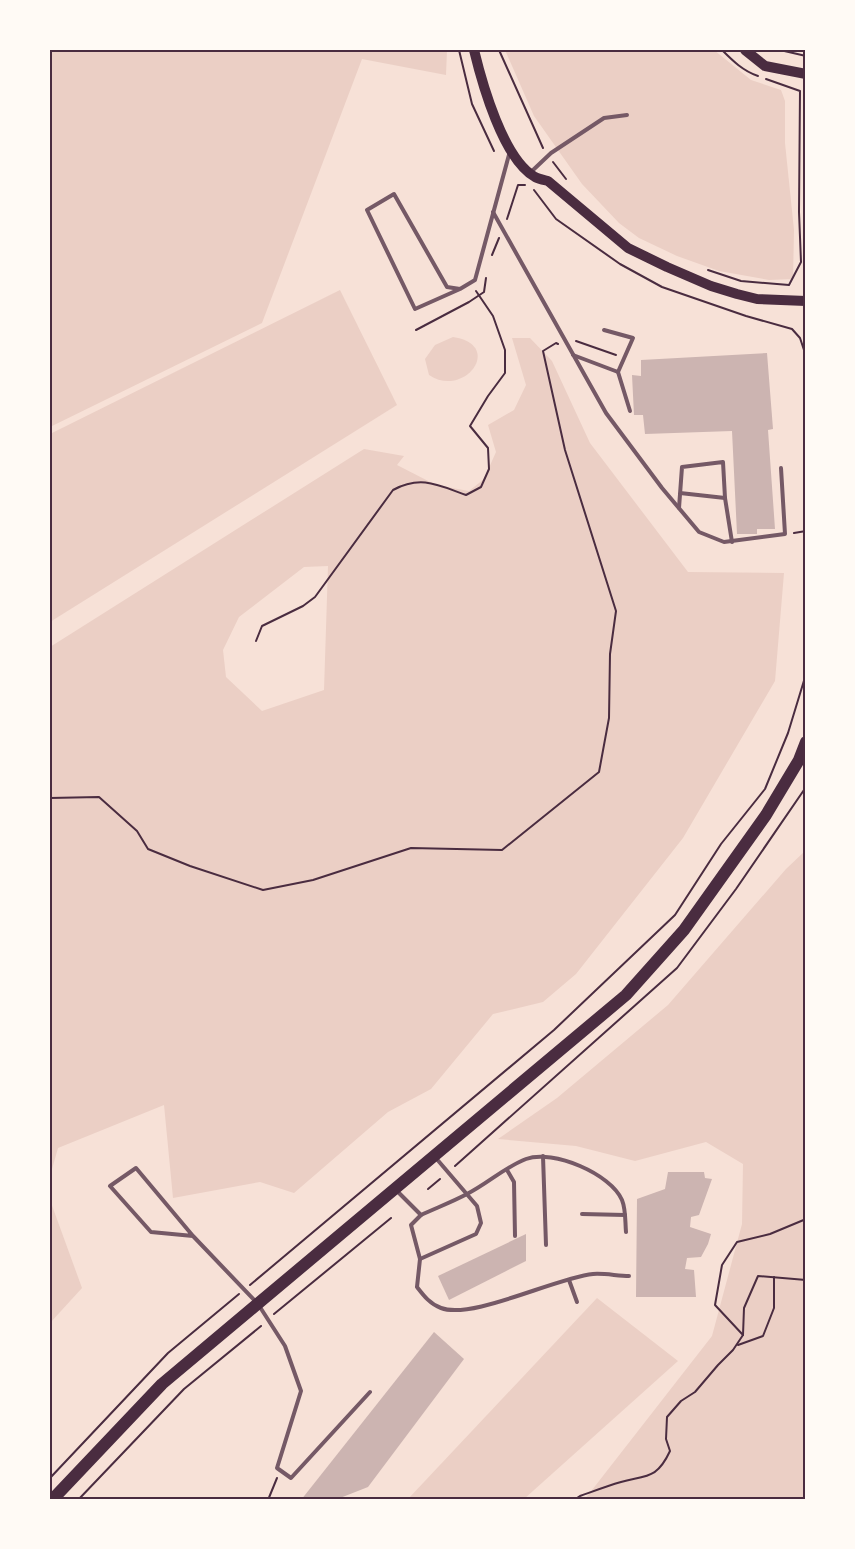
<svg xmlns="http://www.w3.org/2000/svg" width="855" height="1549" viewBox="0 0 855 1549" font-family="Jost,sans-serif">
<style>
.green{fill:#ebcfc5;fill-rule:evenodd}
.building{fill:#ccb4b1}
.lines{fill:none;stroke-linecap:round;stroke-linejoin:round}
.path{stroke:#4a2c40;stroke-width:2}
.service{stroke:#755966;stroke-width:4}
.secondary{stroke:#4a2c40;stroke-width:10}
.primary{stroke:#4a2c40;stroke-width:12}
.neatline{fill:none;stroke:#4a2c40;stroke-width:2}
</style>
<rect width="100%" height="100%" fill="#f7e1d7"/>
<!-- green -->
<g class="green">
<path d="M50,50H447L446,75L362,59L262,323L50,427Z"/>
<path d="M505,50H714L751,80L781,90L785,101V143L794,230L793,279L769,280L719,271L677,256L639,238L619,223L582,184L534,116Z"/>
<path d="M340,290L397,405L50,622V434Z"/>
<path d="M453,337C505,345 464,399 429,375L425,359L435,345Z"/>
<path d="M512,338H530L552,361L590,443L688,572L784,573L775,681L683,838L576,974L543,1002L493,1014L431,1089L388,1112L294,1193L260,1182L173,1198L164,1105L58,1148L50,1176V647L364,449L404,456L397,465L436,485L469,491L484,479L496,452L488,425L514,410L526,385ZM328,566L324,690L262,711L226,677L223,650L239,617L304,567Z"/>
<path d="M805,851V1499H585L712,1336L742,1224L743,1164L706,1142L635,1161L576,1146L498,1139L557,1098L668,1005L786,869Z"/>
<path d="M50,1200L82,1288L50,1323Z"/>
<path d="M597,1298L678,1361L524,1499H408Z"/>
</g>
<!-- building -->
<g class="building">
<path d="M767,353L773,429L768,430L775,529H757V534H737L732,431L645,434L643,415H634L632,375L641,376V360Z"/>
<path d="M668,1172H704L705,1178L712,1179L699,1215L691,1217L690,1227L711,1234L708,1244L701,1257L687,1258L685,1269L694,1270L696,1297H636L637,1199L665,1189Z"/>
<path d="M526,1234V1261L449,1300L438,1276Z"/>
<path d="M434,1332L464,1359L368,1487L335,1500H301Z"/>
</g>
<g class="lines">
<!-- path -->
<g class="path">
<path d="M459,50L472,104L494,151"/>
<path d="M499,50L543,148"/>
<path d="M722,50C733,61 743,71 758,76"/>
<path d="M780,50L806,56"/>
<path d="M553,162L566,179"/>
<path d="M534,190L556,219L620,264L662,287L746,316L792,329L800,338L806,356"/>
<path d="M507,219L518,185H525"/>
<path d="M492,255L499,238"/>
<path d="M708,270L741,281L789,285L801,262L799,212L800,91L766,79"/>
<path d="M416,330L469,302L484,292L486,278"/>
<path d="M576,341L616,355"/>
<path d="M806,361L804,416L806,448"/>
<path d="M794,533L806,531"/>
<path d="M256,641L262,626L303,606L315,597L393,490C421,475 438,485 466,495L481,487L489,469L488,448L470,426L488,396L505,373V350L493,316L476,291"/>
<path d="M50,798L99,797L137,831L148,849L190,866L263,890L313,880L411,848L502,850L599,772L609,718L610,654L616,611L565,450L543,351L556,343L558,344"/>
<path d="M455,1166L677,968L736,889L806,787"/>
<path d="M428,1189L440,1179"/>
<path d="M250,1285L554,1030L675,915L721,844L765,789L788,733L806,674"/>
<path d="M274,1314L391,1218"/>
<path d="M743,1335L715,1305L722,1265L737,1242L770,1234L806,1219"/>
<path d="M738,1345L763,1336L774,1308V1277"/>
<path d="M50,1478L168,1353L239,1294"/>
<path d="M78,1500L184,1389L261,1326"/>
<path d="M268,1500L277,1478"/>
<path d="M574,1500L580,1496C594,1491 607,1486 621,1482C647,1475 657,1479 670,1451L666,1439L667,1417L681,1401L695,1392L718,1365L733,1350L743,1335L744,1308L758,1276L806,1280"/>
</g>
<!-- service -->
<g class="service">
<path d="M532,171L551,153L604,118L627,115"/>
<path d="M493,212L606,413L662,488L699,532L724,542L785,534L781,468"/>
<path d="M460,289L447,287L394,194L367,210L415,309L460,289L475,280L510,151"/>
<path d="M573,355L618,372L633,338L604,330"/>
<path d="M618,372L630,411"/>
<path d="M725,498L732,542"/>
<path d="M679,508L682,467L723,462L725,498L680,493"/>
<path d="M543,1156L546,1245"/>
<path d="M507,1170L514,1182L515,1236"/>
<path d="M396,1190L421,1215C436,1208 452,1202 467,1194C487,1184 505,1167 526,1159C553,1149 611,1174 622,1200C626,1210 625,1221 626,1232"/>
<path d="M582,1214L625,1215"/>
<path d="M421,1215L411,1225L420,1259L417,1287C424,1296 430,1304 441,1308C472,1320 555,1278 593,1274C604,1273 618,1276 629,1276"/>
<path d="M193,1236L151,1232L110,1186L136,1168L193,1236L258,1304L285,1346L301,1391L277,1468L291,1478L370,1392"/>
<path d="M420,1259L476,1234L481,1223L477,1206L435,1157"/>
<path d="M569,1280L577,1302"/>
</g>
<!-- secondary -->
<g class="secondary">
<path d="M474,50C482,83 503,159 535,177C539,179 544,180 548,181L628,248L667,267L711,286L737,294L757,299L806,301"/>
<path d="M745,50L765,66L806,74"/>
</g>
<!-- primary -->
<path class="primary" d="M52,1500L162,1384L626,995L684,930L766,815L799,760L806,742"/>
</g>
<!-- border -->
<rect width="855" height="1549" fill="none" stroke="#fffaf5" stroke-width="102"/>
<rect x="51" y="51" width="753" height="1447" class="neatline"/>
</svg>
